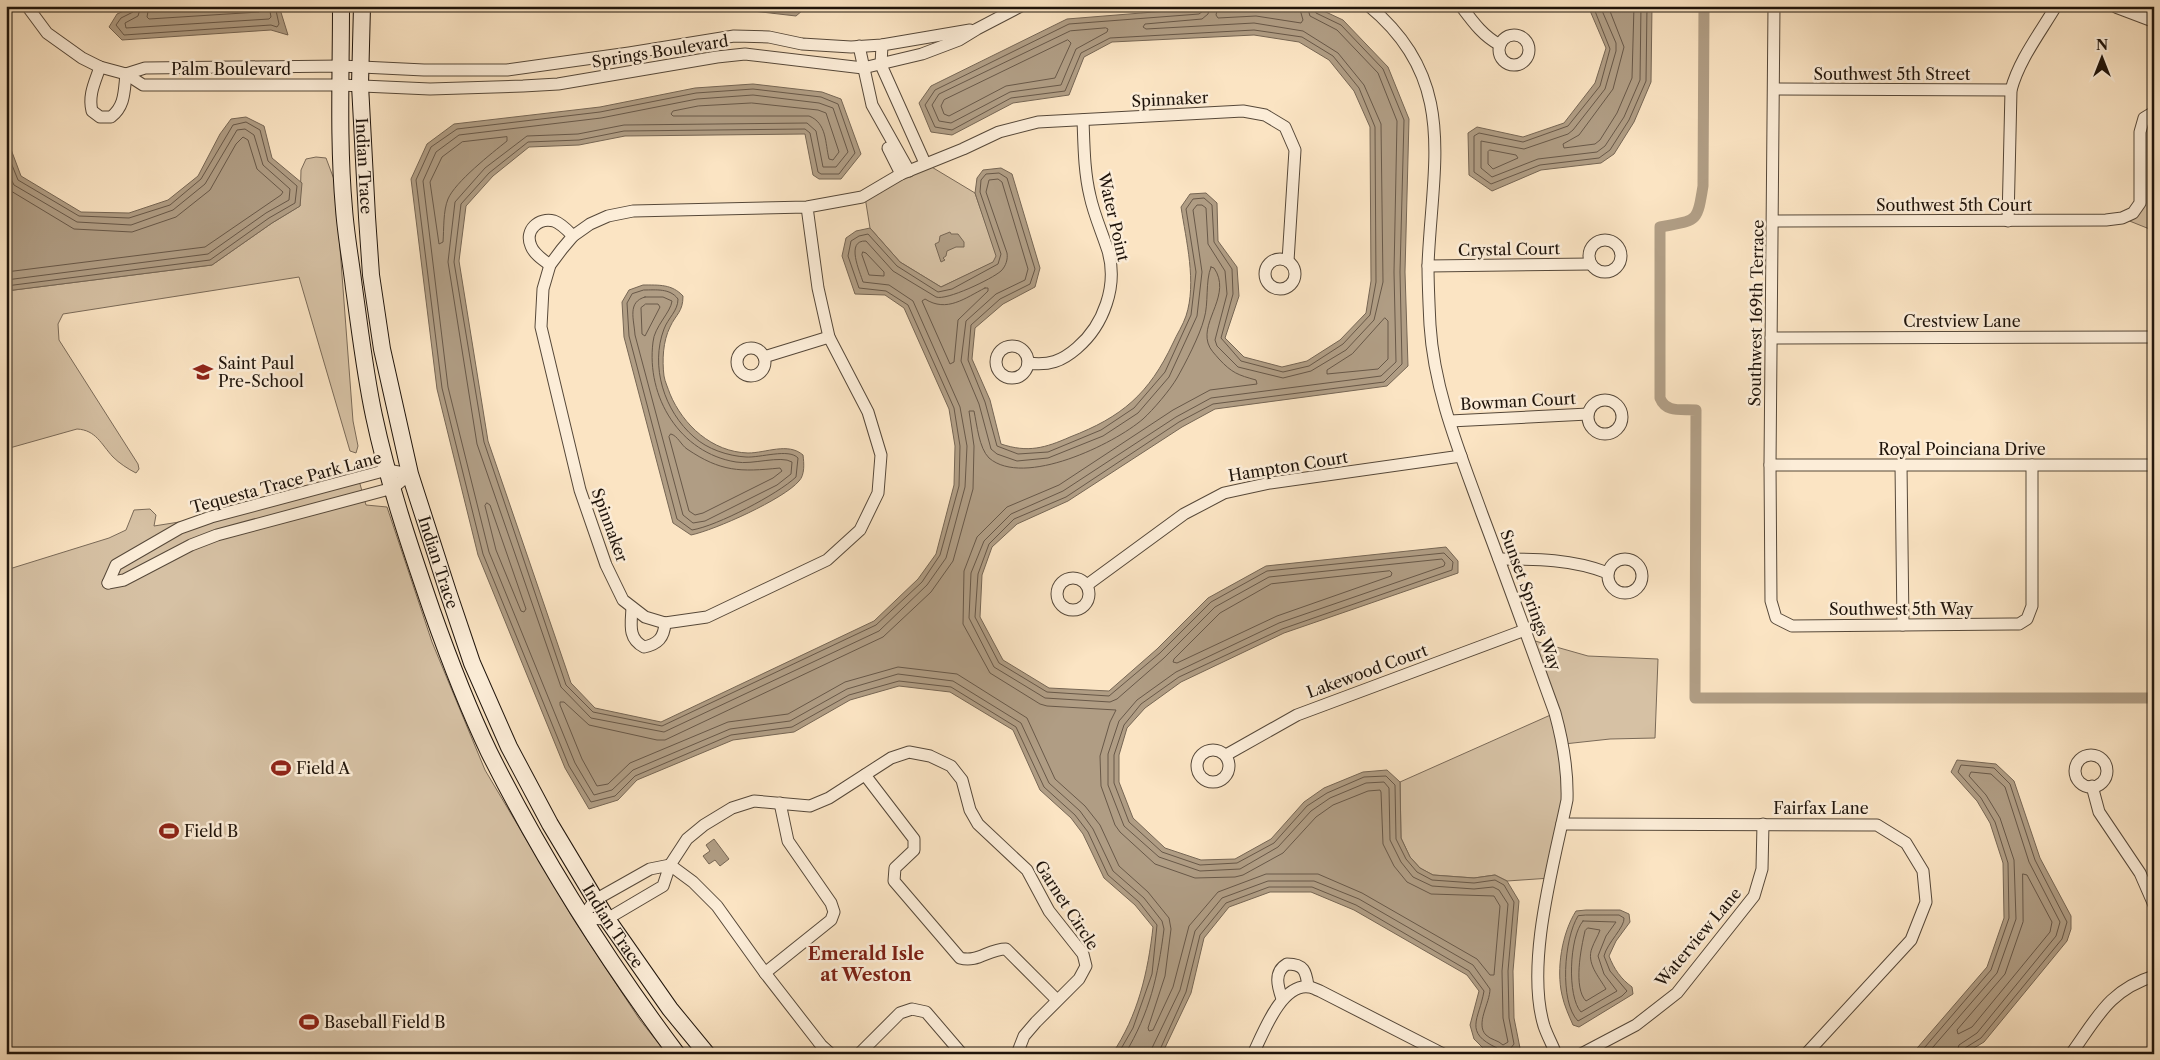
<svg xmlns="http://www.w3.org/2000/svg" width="2160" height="1060" viewBox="0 0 2160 1060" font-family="'Libre Caslon Text',serif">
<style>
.green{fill:#d6c1a4;stroke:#7a6a58}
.water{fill:#b09d84;stroke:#766654}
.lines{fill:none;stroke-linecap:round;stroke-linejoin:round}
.shore{stroke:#685848;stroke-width:1}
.canal{stroke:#b09d84;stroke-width:11}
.minor-casing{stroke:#564839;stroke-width:13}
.tertiary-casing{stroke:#564839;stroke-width:16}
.secondary-casing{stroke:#1f140b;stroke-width:18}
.minor{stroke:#fcedd8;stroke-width:11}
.tertiary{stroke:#fcedd8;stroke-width:14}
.secondary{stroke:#fcedd8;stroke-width:16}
.labels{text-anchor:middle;stroke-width:5;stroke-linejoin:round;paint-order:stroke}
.street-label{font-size:16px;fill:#1f140b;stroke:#fcedd8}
.poi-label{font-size:16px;fill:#1f140b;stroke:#fcedd8;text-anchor:start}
.neighbourhood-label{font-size:18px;font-weight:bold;fill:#7a1f14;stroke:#fcedd8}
</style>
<rect width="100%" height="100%" fill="#fbe4c3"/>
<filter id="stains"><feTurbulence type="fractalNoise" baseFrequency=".004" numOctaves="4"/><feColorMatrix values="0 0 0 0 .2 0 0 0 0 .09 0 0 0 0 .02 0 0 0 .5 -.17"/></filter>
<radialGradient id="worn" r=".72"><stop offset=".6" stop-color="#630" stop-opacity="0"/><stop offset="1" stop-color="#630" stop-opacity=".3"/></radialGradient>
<!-- green -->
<g class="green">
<path d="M2154,112V230H2152L2122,218L2140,203V132Z"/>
<path d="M316,157L326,158L335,182L353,421L358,446L356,453L350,451L299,277L63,314L58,324L59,340L138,464L139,469L136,473C128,469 119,463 113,457C101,444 96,430 77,429L6,449V291L212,265L272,223L300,206L301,170L306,159Z"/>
<path d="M930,166L975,193L997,256L994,262L941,287L900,262L870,228L865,197Z"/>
<path d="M358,477L366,505L387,507L432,642L485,770L574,920L640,1020L667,1054H6V570L109,538L126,530L134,510L150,509L156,515L154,526L211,517Z"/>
<path d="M1528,639L1588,656L1658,659L1655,738L1610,739L1564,744L1568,779L1551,878L1507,881L1495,875L1474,878L1433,875L1420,868L1410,857L1401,838L1400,782L1555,713Z"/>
</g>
<!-- water -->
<g class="water">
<path d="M135,6H279L288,35L271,30L122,40L109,27L117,14Z"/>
<path d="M725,6H800L803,10L796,16L727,8Z"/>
<path d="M1228,6H1313L1343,20L1388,67L1409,119L1405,272L1408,366L1387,386L1215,409L1182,427L1068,501L1017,524L992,547L982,575L980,617L1003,660L1049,688L1109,691L1157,649L1208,598L1266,566L1446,547L1458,561V573L1284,633L1181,682L1145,708L1127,728L1119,755V782L1133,818L1165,848L1201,860L1235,859L1271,839L1304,802L1324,788L1363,772L1387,770L1400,782L1401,838L1410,857L1420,868L1433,875L1474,878L1495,875L1507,881L1519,901L1513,971L1514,1018L1520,1048L1511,1054H1504L1485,1050L1474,1039L1470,1025L1479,991L1467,975L1354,910L1311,892H1270L1229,907L1204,938L1191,993L1162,1054H1112C1138,1016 1148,972 1153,927L1135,905L1104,878L1083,834L1071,818L1040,790L1013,730L950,692L899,686L850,700L794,732L733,740L637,780L618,800L589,809L565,768L478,555L437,389L411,179L427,144L454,124L600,107L695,88L753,84L822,92L841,99L861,154L841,179H819L813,175L805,134L625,136L579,145L529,147L493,176L466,206L459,261L488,441L571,683L595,708L661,722L874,621L918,579L936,554L954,485L955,446L949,409L904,308L885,295L855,294L842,256L846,238L856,231L870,228L900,262L941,287L993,262L996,256L975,193L977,178L983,170L1001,168L1012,174L1040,268L1035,287L1003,304L975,328L972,359L990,400L1001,444C1028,453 1045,448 1070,437C1122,417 1149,394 1173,343C1177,334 1183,325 1186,316C1197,283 1186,240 1181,207L1190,194L1206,193L1217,203L1218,241L1237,267L1239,296L1225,338L1244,357L1282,367L1307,361L1340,340L1366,313L1371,281L1370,127L1354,91L1329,60L1299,42L1254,35L1112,42L1084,57L1069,95L1013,103L952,135L931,132L919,103L931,86L1067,19Z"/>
<path d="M1588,6H1652L1651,82L1634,122L1614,154L1601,163L1541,170L1492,191L1469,175L1468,133L1477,127L1523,137L1564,123L1595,83L1606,48Z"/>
<path d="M246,117L264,126L272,158L302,183L300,206L272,223L212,265L6,291V136L21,176L81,212L129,213L168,200L198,176L220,134L231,119Z"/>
<path d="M950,232L951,234H958L964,242V247H956L947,251L946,256L943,258L945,260L941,262L935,244L939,242L940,236Z"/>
<path d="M643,285C659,285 672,284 683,296C683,312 676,314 670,327C663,341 662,360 664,376C665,382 668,388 670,394C683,425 712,452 748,453C766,453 788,442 803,455C804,463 805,475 799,481C784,499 715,530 691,535L673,523L624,337L622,302L629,290Z"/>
<path d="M1957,760L1996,764L2014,781L2040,858L2071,916V929L2067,941L1984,1042L1964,1054H1912L1987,967L2004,918L2003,863L1990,823L1977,801L1951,772Z"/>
<path d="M714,839L729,859L720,866L715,860L709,864L703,856L710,851L706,845Z"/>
<path d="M1586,910H1620L1629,914L1630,922L1616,941L1609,956C1614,969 1621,979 1632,987L1633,994L1579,1027L1573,1025C1569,1016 1564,1005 1562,995C1556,969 1562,933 1576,911Z"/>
</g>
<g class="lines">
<!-- shore -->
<g class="shore">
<path d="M135,6L133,12L121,18L116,25L124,35L271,25L277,27L279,24L275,6"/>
<path d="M141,6L138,16L125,23L126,28L269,19L271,17L269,6"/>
<path d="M149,6L147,17L149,19L259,12L261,6"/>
<path d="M1218,6L1216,15L1218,18L1256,16L1301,23L1303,20L1299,6"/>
<path d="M1313,6L1316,13L1341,25L1383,69L1404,120L1400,272L1402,364L1384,382L1213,404L1179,422L1066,497L1014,519L989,544L978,574L975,617L999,663L1047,692L1109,696L1160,653L1211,602L1267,571L1444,553L1453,562L1452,570L1282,629L1179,677L1141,704L1124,725L1114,755V783L1129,822L1162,852L1200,865L1237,863L1274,843L1307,806L1327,793L1364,777L1386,776L1395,785L1396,839L1406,859L1417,872L1432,880L1474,883L1495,880L1504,885L1514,902L1508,971L1509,1018L1514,1044L1510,1049L1509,1054"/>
<path d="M1593,6L1610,49L1600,86L1568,126L1523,142L1479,133L1474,136V172L1491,184L1540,165L1599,158L1610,150L1629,120L1646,81L1647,6"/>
<path d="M1600,6L1616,43V51L1605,89L1573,130L1568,134L1524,149L1481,141V168L1492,177L1538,159L1597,152L1605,146L1624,117L1640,80L1641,6"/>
<path d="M1608,6L1624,47L1613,89L1579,135L1563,144L1564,148L1595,144L1600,140L1617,113L1632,78L1634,6"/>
<path d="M1106,28L1108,29L1107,32L1076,49L1061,85L1010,92L951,123L939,121L932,105L939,94L1070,31Z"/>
<path d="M1068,40L1071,43L1055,78L1006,86L949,116L944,114L941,106L944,100Z"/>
<path d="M752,103L818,110L826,113L839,152L833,160L829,159C825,143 827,123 809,116H673L671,114L673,111L698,106Z"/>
<path d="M507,137V141C492,153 455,182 448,199C443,211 444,229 443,242L439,244L430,182L442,157L462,142Z"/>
<path d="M6,150L18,180L79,216L129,218L170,205L201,179L233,125L246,122L260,130L268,161L297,186L295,203L269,218L210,260L6,286"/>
<path d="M1490,150L1516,155L1518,158L1493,169L1488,164V152Z"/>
<path d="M6,169L14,185L77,222L131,225L173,210L205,184L237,130L245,129L254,135L263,165L290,189L289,200L266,213L208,254L6,280"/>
<path d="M6,188L74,229L132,232L176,217L210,190L236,144L243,137L248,140L257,169L283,192L281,195L205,247L6,272"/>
<path d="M863,252L866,253L884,272V276L869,275L862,255Z"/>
<path d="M1211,267L1214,268C1232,294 1201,320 1208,343C1210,350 1215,354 1219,359C1232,373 1238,375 1256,380L1257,384L1210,390L1173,410L1059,485L1007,507L977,537L964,571L963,624L990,673L1040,704L1047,706L1116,710L1110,722L1100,756L1101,786L1115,825L1120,832L1155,864L1195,878L1235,877L1243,875L1283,853L1316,817L1333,805L1368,791L1380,790L1381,792L1383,844L1394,866L1407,882L1431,894L1494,896L1500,906L1494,975H1490L1477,959L1362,893L1318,874H1266L1218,892L1189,926L1173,987L1153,1030L1149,1031L1148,1028L1165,976L1171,929L1169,918L1148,892L1119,866L1100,825L1085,806L1055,779L1027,718L957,674L898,667L845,682L788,714L728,722L630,763L608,784L597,786L582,759L560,705V702H564L589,725L657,740H665L883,637L931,592L953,561L973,489L974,446L969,411H974C977,425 979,448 989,458C1024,488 1114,444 1143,419C1153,410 1170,390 1177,378C1185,364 1200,335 1204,319C1209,303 1205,282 1211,267Z"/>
<path d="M985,288H988V291L958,320L954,362L950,364L922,301L925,299C947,313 965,298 985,288Z"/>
<path d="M644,290C656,290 670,288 678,299C678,311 668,318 664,329C650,366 664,411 694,437C707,449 728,456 746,457C760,458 789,448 798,458L796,477C778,494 717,526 692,530L677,519L629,336L627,303L632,294Z"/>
<path d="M645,297H663L672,301C671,312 654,327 653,342C646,397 680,453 736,462C752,465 781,455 792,462L791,474L777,485L705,521L693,523L683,515L635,335C634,319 627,302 645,297Z"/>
<path d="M646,304H658L660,307L645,336L642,334L641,308Z"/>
<path d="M1385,318L1388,321V359L1378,369L1327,374V370L1352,354Z"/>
<path d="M671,434C678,436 681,445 687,449C721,472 740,472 780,468L782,471L773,478L703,513L695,515L689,511L669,437Z"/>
<path d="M487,503L490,505L526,609L524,612L521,611L496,550L485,506Z"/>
<path d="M1390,571L1392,573L1391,576L1277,616L1177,663L1173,662L1174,659L1220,613L1271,584Z"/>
<path d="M2023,874L2027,875L2052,922L2050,932L1972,1027L1958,1034L1957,1030L2005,974L2023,922Z"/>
<path d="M1586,915H1619L1624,918C1625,927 1607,943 1604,956L1610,971L1627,991L1622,996L1578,1021C1559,1002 1564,938 1578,916Z"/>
<path d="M1583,921L1616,922L1606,936L1598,956L1604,974L1617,991L1581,1012C1567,997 1569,937 1583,921Z"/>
<path d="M1588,928L1600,930C1598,936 1594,942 1592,948C1586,963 1599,977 1606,989L1586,1001C1573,988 1581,948 1585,931Z"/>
<path d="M1118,1054L1133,1028L1152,974L1157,925L1139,902L1108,875L1088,832L1075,815L1044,787L1016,727L951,687L899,681L849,695L792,727L731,735L635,776L615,796L591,802L569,766L483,554L442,388L416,180L431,147L457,129L600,112L696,93L753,89L821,97L838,104L855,153L839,174H821L818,172L810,133L805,129L624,131L579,140L528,142L489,173L461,204L454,262L484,442L566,685L593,712L662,726L876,625L922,582L940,555L959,486L960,446L954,408L908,305L886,291L859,288L848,256L851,241L859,236L868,234L897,266L938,292L952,289L998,264L1001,254L980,192L981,180L986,174L999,173L1007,178L1035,269L1030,284L1000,299L971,325L968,360L985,402L997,446L1018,454L1048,452L1101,430L1134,408L1165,372L1191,315L1196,272L1186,209L1193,199L1204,198L1212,205L1214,242L1232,269L1233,294L1221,338L1241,361L1283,372L1309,366L1343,344L1370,315L1376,282L1375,127L1359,88L1333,56L1302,37L1254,30L1110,38L1081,53L1065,91L1011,98L952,130L935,127L925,105L935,90L1069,24L1199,14L1203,11L1204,6"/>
<path d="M1125,1054C1150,1012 1158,976 1164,929L1162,921L1144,898L1113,871L1093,829L1080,811L1049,783L1021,723L953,681L898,674L847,689L790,721L730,729L633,770L612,790L594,795L575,763L489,552L448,387L423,181L436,152L459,135L601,118L697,99L753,95L819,103L833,108L848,152L836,167H823L816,131L807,123L624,125L578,134L527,136L485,168L455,202L448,262L477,444L561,687L591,718L664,732L879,631L927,585L946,558L965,487L967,446L960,407L913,301L889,285L863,282C860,272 845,240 866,241L893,271L936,297C946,301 992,279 1001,271C1006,266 1008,259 1007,253L986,192L989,180L998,179L1002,182L1028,269L1025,280L996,294L966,321L961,361L979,404L991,449L997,454L1017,461L1048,458L1103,436L1138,413L1169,377L1197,316L1202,272L1193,210L1197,205H1202L1206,208L1208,244L1225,271L1227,294L1215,340L1217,346L1238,367L1283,378L1311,371L1346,350L1374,320L1383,282L1381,124L1364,85L1338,53L1303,31L1254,23L1146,29L1143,27L1145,24L1202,19L1208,14L1210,6"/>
<path d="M1151,1054L1152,1048L1180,990L1195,931L1222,898L1268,881H1314L1359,899L1473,965L1490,989C1490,1003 1475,1024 1486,1035C1491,1040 1498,1040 1503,1045L1508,1042L1503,1018L1502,971L1508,904L1499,890L1493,887L1474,889L1432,886L1413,877L1401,862L1390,840L1389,788L1384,782L1366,783L1330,798L1311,811L1278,847L1240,869L1200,871L1159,857L1124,826L1108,785V754L1119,721L1137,700L1176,672L1279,623L1444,566L1445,563L1442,559L1269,577L1215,607L1164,658L1117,699L1110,702L1045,698L994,667L969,618L971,573L984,541L1011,514L1063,491L1176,417L1211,398L1381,376L1396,362L1394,272L1397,121L1378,73L1337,30L1310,16L1307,6"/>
<path d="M1158,1054L1186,992L1200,935L1226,903L1269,887H1312L1356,905L1469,971L1484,991C1479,1020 1463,1032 1497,1048L1499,1054"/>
<path d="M1919,1054L1991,970L2009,918L2008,863L1995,822L1981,798L1958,772L1961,765L1994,768L2010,784L2035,860L2067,922L2062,939L1981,1038L1965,1048L1963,1054"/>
<path d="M1927,1054L1997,973L2016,919L2014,860L2000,818L1986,795L1969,776L1971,772L1991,774L2005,787L2029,862L2060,922L2056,936L1977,1033L1959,1045L1956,1054"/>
</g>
<!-- canal -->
<path class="canal" d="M1704,6L1703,186C1697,224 1697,220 1660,227V398C1666,413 1681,409 1696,410L1695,698H2154"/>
<defs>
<g id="minor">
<path d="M27,6L47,33L82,58L100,67L126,74L143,85H340L430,89L523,86L558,84L717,57L745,54L863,68L922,54L959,40L977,29L1021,6"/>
<path d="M1369,6C1459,80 1432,164 1428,265C1428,285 1429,305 1430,325C1434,391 1460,453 1482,514C1507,580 1531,647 1555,713C1563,742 1568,769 1567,800C1554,863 1525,964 1544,1026C1547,1035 1552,1044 1556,1054"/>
<path d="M1461,6C1473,22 1483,36 1500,45"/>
<path d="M1774,6L1770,465L1771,601L1776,618L1792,626L2011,624H2019L2027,619L2032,606V465"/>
<circle cx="1514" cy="50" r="15"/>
<path d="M882,45L881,65L925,163"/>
<path d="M859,46L872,105L909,171"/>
<path d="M100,67C95,82 88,95 92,111L100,117H111C125,106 124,92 126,74"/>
<path d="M126,74L145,68L341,66L424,70H507L629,53L734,36L769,37L802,44L851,47L882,45L970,30"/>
<path d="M1774,89L2011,90"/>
<path d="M888,148L901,174"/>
<path d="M807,207L818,288L829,337L868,412L881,455L878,493L860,530L827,560L707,617L665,623L645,617L623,600L606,565L580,490L541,327L543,289L550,265L562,249L573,236L590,224L608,216L633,211L807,207L862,197L901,174L963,149L999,132L1038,122L1243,111L1265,115L1285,127L1295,150L1288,261"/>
<path d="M1773,221L2106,220L2122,218L2133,213L2140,203V132L2144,118L2154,112"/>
<path d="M2008,221L2011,90C2019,60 2040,33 2056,6"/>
<circle cx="1605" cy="256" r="16"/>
<circle cx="1280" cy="274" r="15"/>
<path d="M550,265C543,260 534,254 531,246C524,230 539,217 554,221C562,224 568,231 573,236"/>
<path d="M1428,266L1591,264"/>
<path d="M1771,338L2154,337"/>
<circle cx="1012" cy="362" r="16"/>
<circle cx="751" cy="362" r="14"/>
<path d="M764,357L829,337"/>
<path d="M1028,363C1049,366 1062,361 1077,348C1104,325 1118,285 1108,251C1102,232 1094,215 1090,196C1084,171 1084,145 1083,120"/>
<circle cx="1605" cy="417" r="17"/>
<path d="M1450,421L1588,414"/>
<path d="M1770,465H2154"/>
<path d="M1901,465L1903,625"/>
<circle cx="1625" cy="576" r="17"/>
<path d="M1499,559C1537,559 1572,559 1608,573"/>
<circle cx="1073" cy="594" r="16"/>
<path d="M108,583L116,565L180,528L211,517L387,470L410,474"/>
<path d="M108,583L124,580L191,545L217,535L393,488L410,474"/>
<path d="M1087,585L1184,514L1224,493L1270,483L1461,456"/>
<path d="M632,608C631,625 628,639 644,647C658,644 664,638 665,623"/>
<circle cx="1213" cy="766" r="16"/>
<path d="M1226,755L1297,715L1525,630"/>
<circle cx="2091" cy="771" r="16"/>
<path d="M865,775L914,839V850L895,868L894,881L960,958C978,963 988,949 1006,949L1057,1000"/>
<path d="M2092,786L2099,812L2140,873L2154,905"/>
<path d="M1562,824L1877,825L1906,843L1923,871L1926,902L1911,940L1806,1054"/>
<path d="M670,865L663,886L646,896L607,919L582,918L595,900L650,869Z"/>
<path d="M765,973L831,920L834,912L831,903L788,841L780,803"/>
<path d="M1282,999C1278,987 1273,972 1287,964C1304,964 1306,971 1308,986"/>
<path d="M831,1054L821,1045L765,973L717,906L693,882L670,865L687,839L704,825L732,808L754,801L810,806L829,798L891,758L909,752L930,756L951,766L962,780L970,810L978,824L1027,870L1049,911L1083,954L1086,966L1079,979L1036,1022L1024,1036L1017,1054"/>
<path d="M859,1054L900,1013L912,1009L926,1012L962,1054"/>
<path d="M1253,1054C1263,1034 1281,983 1309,987C1312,987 1317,990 1320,991L1443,1054"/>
<path d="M1581,1054L1636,1025L1677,993L1754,896L1762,869L1763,824"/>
<path d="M2071,1054C2097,1018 2109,990 2154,976"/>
</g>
<path id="tertiary" d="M2117,6L2154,20"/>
<g id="secondary">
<path d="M341,6C341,74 338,142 344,209C346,236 351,262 354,288C360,330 365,374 374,416C388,482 410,547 432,611C449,659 467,706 489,752C542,858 606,959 677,1054"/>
<path id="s1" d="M362,6L360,85L367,217L371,275L382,349L410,474L448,592L472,663L509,747L550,824L607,919L670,1009L707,1054"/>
</g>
</defs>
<!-- minor casing -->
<use href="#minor" class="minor-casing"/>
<!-- tertiary casing -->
<use href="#tertiary" class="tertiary-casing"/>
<!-- secondary casing -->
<use href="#secondary" class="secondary-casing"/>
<!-- minor -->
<use href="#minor" class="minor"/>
<!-- tertiary -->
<use href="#tertiary" class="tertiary"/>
<!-- secondary -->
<use href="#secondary" class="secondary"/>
</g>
<!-- icons -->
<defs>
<symbol id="school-bare" viewBox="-9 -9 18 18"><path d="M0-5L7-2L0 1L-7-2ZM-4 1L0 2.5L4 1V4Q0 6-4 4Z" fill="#8f2418" stroke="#fcedd8" stroke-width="2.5" paint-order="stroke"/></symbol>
<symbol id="stadium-bare" viewBox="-9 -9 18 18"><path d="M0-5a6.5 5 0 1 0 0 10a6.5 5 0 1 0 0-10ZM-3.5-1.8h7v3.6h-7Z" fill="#8f2418" stroke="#fcedd8" stroke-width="2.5" paint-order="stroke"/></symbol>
</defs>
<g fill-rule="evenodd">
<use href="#school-bare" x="189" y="358" width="28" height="28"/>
<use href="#stadium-bare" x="267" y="754" width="28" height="28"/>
<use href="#stadium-bare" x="155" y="817" width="28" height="28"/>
<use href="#stadium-bare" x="295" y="1008" width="28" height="28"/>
</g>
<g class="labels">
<!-- street labels -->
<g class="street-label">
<text transform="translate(660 51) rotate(-9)" y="6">Springs Boulevard</text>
<text x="231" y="75">Palm Boulevard</text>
<text x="1892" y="80">Southwest 5th Street</text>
<text transform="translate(1170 99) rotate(-3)" y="6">Spinnaker</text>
<text dy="6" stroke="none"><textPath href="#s1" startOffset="160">Indian Trace</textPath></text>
<text x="1954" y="211">Southwest 5th Court</text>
<text transform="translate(1114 217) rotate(77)" y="6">Water Point</text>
<text transform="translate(1509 249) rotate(-1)" y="6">Crystal Court</text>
<text transform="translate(1756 313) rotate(-89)" y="6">Southwest 169th Terrace</text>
<text x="1962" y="327">Crestview Lane</text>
<text transform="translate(1518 401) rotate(-3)" y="6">Bowman Court</text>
<text x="1962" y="455">Royal Poinciana Drive</text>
<text transform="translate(1288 466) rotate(-9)" y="6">Hampton Court</text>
<text transform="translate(286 482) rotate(-15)" y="6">Tequesta Trace Park Lane</text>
<text transform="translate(610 525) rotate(70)" y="6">Spinnaker</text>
<text dy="6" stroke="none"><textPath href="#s1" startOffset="565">Indian Trace</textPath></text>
<text transform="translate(1531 600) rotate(70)" y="6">Sunset Springs Way</text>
<text x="1901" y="615">Southwest 5th Way</text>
<text transform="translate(1367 671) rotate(-20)" y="6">Lakewood Court</text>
<text x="1821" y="814">Fairfax Lane</text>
<text transform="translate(1067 905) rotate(57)" y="6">Garnet Circle</text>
<text dy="6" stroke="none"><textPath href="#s1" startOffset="970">Indian Trace</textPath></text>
<text transform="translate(1698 937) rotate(-50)" y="6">Waterview Lane</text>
</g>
<!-- poi labels -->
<g class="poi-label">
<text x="218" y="369">Saint Paul<tspan x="218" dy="18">Pre-School</tspan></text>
<text x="296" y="774">Field A</text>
<text x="184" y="837">Field B</text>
<text x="324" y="1028">Baseball Field B</text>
</g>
<!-- neighbourhood labels -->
<g class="neighbourhood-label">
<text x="866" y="960">Emerald Isle<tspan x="866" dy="21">at Weston</tspan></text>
</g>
</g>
<!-- margin -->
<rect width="2160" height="1060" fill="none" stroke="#fbe4c3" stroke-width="25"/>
<rect x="8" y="8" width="2145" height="1045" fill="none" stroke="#1f140b" stroke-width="2.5"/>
<rect x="12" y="12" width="2135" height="1035" fill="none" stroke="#1f140b"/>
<!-- north arrow -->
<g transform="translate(2102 58)" stroke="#fcedd8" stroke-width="4" paint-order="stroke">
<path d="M0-4L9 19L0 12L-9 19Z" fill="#1f140b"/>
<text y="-8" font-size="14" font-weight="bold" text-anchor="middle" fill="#1f140b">N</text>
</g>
<rect width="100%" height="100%" filter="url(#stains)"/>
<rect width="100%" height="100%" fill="url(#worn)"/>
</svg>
